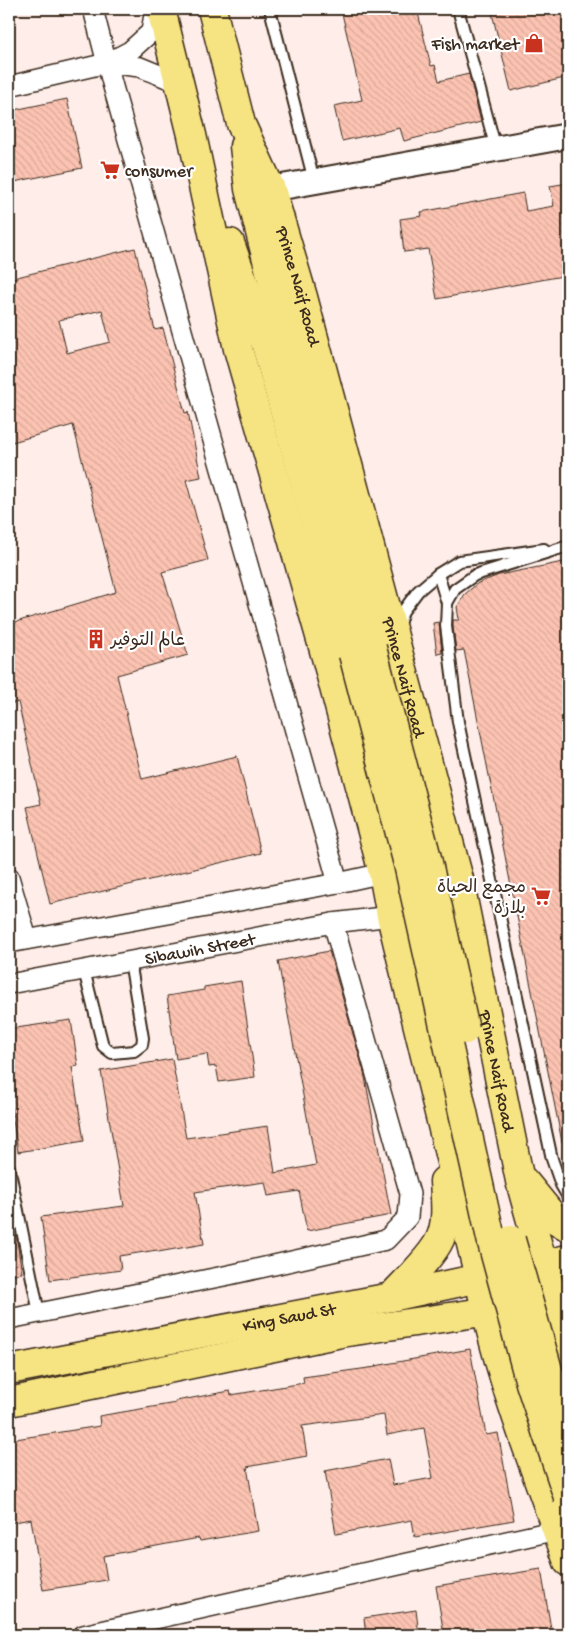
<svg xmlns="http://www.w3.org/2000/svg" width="577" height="1644" viewBox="0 0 577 1644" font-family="'Gochi Hand','Playpen Sans Arabic',sans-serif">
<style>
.building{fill:url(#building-back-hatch);stroke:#3b2a1e;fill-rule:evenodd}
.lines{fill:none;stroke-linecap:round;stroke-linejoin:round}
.service-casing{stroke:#3b2a1e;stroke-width:14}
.minor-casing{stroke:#3b2a1e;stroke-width:22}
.tertiary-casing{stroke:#3b2a1e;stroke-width:28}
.primary-casing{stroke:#3b2a1e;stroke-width:31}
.service{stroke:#fff;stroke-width:10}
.minor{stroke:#fff;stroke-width:19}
.tertiary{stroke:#fff;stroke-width:24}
.primary{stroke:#f6e381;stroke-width:28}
.primary-bridge-casing{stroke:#3b2a1e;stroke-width:31;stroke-linecap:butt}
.primary-bridge{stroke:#f6e381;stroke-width:28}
.labels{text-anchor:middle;stroke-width:4.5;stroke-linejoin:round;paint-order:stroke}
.poi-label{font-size:18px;fill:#3b2a1e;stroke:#fff;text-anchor:end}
.street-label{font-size:18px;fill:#3b2a1e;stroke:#fff}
</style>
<defs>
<pattern id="building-back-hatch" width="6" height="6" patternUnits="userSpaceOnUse" patternTransform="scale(1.25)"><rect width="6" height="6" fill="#fcc3b2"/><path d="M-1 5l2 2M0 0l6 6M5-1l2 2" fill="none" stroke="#d9a899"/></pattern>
</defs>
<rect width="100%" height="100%" fill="#feede8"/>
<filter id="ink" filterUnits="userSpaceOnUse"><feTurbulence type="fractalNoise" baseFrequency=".02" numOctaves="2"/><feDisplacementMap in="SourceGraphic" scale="10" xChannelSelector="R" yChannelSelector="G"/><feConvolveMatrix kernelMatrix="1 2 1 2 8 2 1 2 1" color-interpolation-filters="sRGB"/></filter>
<g filter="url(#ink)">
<!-- building -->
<g class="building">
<path d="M341,9H417L431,66L435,65L439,81L469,74L481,122L404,141L400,128L342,141L334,106L362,100Z"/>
<path d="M491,9H568V77L511,91Z"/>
<path d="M67,99L82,168L9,183V111Z"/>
<path d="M568,183V275L437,299L428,249L404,252L400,219L422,216L421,212L523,193L526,211L554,206L550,186Z"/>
<path d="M135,248L155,330L163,328L185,413L188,412L201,477L186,480L208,560L162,572L188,655L117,675L142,779L237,756L261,853L50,904L27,807L41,804L18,702L9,704V624L116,592L73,425L9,443V279ZM102,310L110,342L67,353L59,320Z"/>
<path d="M568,561V1142H562L464,650L456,651L453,626V620H459L457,607L465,594L478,583L499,575Z"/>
<path d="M439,622L442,653L437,654L433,623Z"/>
<path d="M329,951L364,1072L391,1215L307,1231L299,1191L268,1196L265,1182L195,1192L204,1244L158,1252L157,1250L119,1256L121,1270L50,1280L41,1217L124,1206L101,1071L172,1059L186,1138L268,1126L275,1173L316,1165L278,961Z"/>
<path d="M241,981L255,1077L219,1082L216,1066L209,1067L207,1054L176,1059L167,996L204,990V987Z"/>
<path d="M71,1020L78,1066L72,1067L84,1141L18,1152L9,1094V1083L12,1082L9,1059V1029Z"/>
<path d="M16,1235L22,1273L9,1275V1236Z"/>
<path d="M470,1349L486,1435L498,1433L514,1520L415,1537L412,1520L336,1534L325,1471L388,1459L393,1485L433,1478L424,1428L387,1435L384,1415L302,1426L307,1456L247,1467L258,1531L200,1541L199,1538L103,1556L107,1580L43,1590L31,1519L9,1523V1440L100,1426L99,1416L176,1403V1401L230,1391L231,1395L304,1383L303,1377L376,1367L375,1366Z"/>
<path d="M541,1569L552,1635H444L436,1586Z"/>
<path d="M416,1610L419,1635H366L364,1618Z"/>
</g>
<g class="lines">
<defs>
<g id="service">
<path d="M270,9L314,181"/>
<path d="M458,9L496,149"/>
<path d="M568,546L475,575L455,589L447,603L446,626L458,722L552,1159L561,1185L568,1197"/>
<path d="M438,574L447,603"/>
<path d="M398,627L403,611L418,591L438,574L459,561L544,549"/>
<path d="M84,970L103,1046L112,1053L134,1051L142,1045L143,1038L130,961"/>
<path d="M9,1167L39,1313"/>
</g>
<g id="minor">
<path d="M93,9L112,83L338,883"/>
<path d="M155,9L151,32L130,51L107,63L140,67L179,83"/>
<path d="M9,86L107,63"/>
<path d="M9,877L27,939"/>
<path d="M9,943L338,883L383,873"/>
<path id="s1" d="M9,984L333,923L391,916"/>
<path d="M9,1319L229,1275L386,1240L408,1217L410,1194L333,923"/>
<path d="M83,1635L557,1530"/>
</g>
<path id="tertiary" d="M271,189L568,136"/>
<g id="primary">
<path d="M161,9L192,135L238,349L327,661L383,873L391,916L479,1277C497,1375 535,1468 568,1562"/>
<path id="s2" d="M212,9L241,124L271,189L303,297L459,879L520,1181L568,1354"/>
<path d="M244,146L249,189L287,338L372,648"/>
<path d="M230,243L266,345L353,654"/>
<path d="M525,1182L556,1220L568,1227"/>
<path d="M391,1297C405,1282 432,1257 440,1239C448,1221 445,1200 444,1181"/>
<path id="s3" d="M9,1370L391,1297L568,1259"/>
<path d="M9,1402L341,1333L503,1309"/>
</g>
</defs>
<!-- service casing -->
<use href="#service" class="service-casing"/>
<!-- minor casing -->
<use href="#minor" class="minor-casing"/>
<!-- tertiary casing -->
<use href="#tertiary" class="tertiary-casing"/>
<!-- primary casing -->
<use href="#primary" class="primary-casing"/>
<!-- service -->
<use href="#service" class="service"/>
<!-- minor -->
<use href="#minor" class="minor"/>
<!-- tertiary -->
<use href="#tertiary" class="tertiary"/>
<!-- primary -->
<use href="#primary" class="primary"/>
<defs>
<g id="primary-bridge">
<path d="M372,648L427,858L465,1030"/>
<path d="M353,654L408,864L492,1243L530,1383L568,1497"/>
<path d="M511,1240L550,1377L568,1430"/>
</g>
</defs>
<!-- primary-bridge casing -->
<use href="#primary-bridge" class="primary-bridge-casing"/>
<!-- primary-bridge -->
<use href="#primary-bridge" class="primary-bridge"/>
</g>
</g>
<!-- icons -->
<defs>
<symbol id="shop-bare" viewBox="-9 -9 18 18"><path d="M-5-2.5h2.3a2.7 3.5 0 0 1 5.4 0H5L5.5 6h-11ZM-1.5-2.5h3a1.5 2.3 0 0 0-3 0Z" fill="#c8321e" stroke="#fff" stroke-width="2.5" paint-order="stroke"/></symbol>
<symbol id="supermarket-bare" viewBox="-9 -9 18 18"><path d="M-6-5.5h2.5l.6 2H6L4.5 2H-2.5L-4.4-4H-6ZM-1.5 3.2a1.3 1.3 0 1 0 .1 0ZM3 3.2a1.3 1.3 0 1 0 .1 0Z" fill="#c8321e" stroke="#fff" stroke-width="2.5" paint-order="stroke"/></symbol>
<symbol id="building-bare" viewBox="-9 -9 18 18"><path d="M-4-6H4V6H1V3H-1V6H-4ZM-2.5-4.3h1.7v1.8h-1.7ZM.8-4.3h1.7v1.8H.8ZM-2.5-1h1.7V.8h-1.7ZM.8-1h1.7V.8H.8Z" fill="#c8321e" stroke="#fff" stroke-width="2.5" paint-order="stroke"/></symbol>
</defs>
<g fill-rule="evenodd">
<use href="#shop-bare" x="520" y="29" width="28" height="28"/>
<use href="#supermarket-bare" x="96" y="156" width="28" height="28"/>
<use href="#building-bare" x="82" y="625" width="28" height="28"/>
<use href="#supermarket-bare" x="527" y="882" width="28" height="28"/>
</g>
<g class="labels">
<!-- poi labels -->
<g class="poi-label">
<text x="519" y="49">Fish market</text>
<text x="125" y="176" text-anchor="start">consumer</text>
<text x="111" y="645" text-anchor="start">عالم التوفير</text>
<text x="526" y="892">مجمع الحياة<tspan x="526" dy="21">بلازة</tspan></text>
</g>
<!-- street labels -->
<g class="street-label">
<text dy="6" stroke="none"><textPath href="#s2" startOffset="291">Prince Naif Road</textPath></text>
<text dy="6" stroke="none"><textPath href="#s2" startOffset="696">Prince Naif Road</textPath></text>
<text dy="6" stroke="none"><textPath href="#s1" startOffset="194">Sibawih Street</textPath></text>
<text dy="6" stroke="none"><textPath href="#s2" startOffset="1101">Prince Naif Road</textPath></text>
<text dy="6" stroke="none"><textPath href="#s3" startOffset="285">King Saud St</textPath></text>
</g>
</g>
<!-- margin -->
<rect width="577" height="1644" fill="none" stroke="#fff" stroke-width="30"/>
<rect x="15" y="15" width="547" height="1614" fill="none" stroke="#3b2a1e" stroke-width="2" filter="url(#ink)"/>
</svg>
